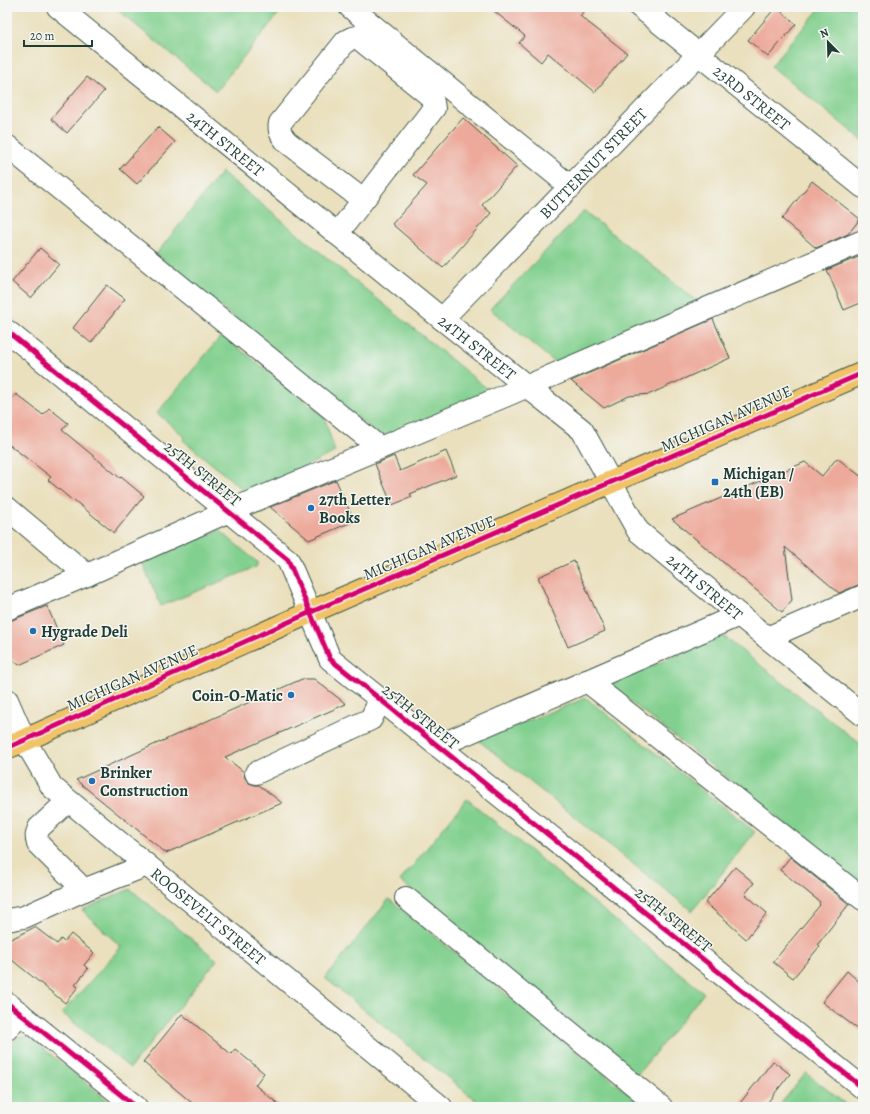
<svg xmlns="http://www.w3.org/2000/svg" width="870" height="1114" viewBox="0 0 870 1114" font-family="Alegreya,serif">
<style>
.green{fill:#82d08f;stroke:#508662}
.building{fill:#edaa9b}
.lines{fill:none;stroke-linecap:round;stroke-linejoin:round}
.minor-casing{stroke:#3d5549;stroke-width:24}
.major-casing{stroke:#3d5549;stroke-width:24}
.minor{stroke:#fff;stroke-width:22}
.major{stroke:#f1c369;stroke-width:22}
.cycleway-casing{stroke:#f6f6f2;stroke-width:8}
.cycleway{stroke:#d6006c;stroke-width:5}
.poi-dot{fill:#1f6fb2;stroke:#f6f6f2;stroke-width:1.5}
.labels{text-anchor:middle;stroke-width:3;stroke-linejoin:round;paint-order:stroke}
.street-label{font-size:16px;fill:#1f3d34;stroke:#f6f6f2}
.poi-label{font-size:16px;font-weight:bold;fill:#1f3d34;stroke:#f6f6f2;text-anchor:start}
</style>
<rect width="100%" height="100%" fill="#f6f6f2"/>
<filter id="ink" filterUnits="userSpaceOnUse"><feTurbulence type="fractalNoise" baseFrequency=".025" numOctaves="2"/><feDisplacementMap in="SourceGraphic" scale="8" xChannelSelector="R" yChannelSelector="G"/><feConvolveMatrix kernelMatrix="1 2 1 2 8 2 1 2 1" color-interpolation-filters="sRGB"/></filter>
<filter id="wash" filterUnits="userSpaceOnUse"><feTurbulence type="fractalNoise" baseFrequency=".012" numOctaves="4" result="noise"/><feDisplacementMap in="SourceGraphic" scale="16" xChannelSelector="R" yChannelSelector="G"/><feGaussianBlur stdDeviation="0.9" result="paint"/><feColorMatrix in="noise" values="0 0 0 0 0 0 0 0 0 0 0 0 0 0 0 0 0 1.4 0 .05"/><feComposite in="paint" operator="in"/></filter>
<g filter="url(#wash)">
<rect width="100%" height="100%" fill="#eae0bd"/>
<!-- green -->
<g class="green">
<path d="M114,7H284L216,91Z"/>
<path d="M821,7H863V141L771,66Z"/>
<path d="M222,172L490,391L382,438L156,254Z"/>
<path d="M584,211L699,303L558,365L490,309Z"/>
<path d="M222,335L324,416L335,452L248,494L183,440L185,437L157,413Z"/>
<path d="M219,530L257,562V565L256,567L161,606L142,562Z"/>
<path d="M722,635L863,746V885L609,685Z"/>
<path d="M586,698L755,832L692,911L478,740Z"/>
<path d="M467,799L704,993L637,1075L400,881Z"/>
<path d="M130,889L217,960L130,1068L62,1013L121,947L82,910Z"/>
<path d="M389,899L645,1107H484L325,978Z"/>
<path d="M21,1036L29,1037L116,1107H7V1049L17,1038Z"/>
<path d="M806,1073L849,1107H778Z"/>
</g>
<g id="blocks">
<!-- building -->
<g class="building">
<path d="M489,7H587L580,16L627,53L595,92L548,53L541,62L519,43L525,36Z"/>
<path d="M776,7L796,24L768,57L748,40Z"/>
<path d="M87,77L104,91L67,133L51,119Z"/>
<path d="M463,118L517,166L482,205L491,213L443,268L392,224L427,185L413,175Z"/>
<path d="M158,127L175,142L137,184L120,169Z"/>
<path d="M812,181L860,219L848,234L816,248L782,219Z"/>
<path d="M40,248L59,264L31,298L12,282Z"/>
<path d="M863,255V302L844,310L827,270Z"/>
<path d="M107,285L125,299L91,343L73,328Z"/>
<path d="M713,319L730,358L650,394L629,396L604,408L571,381Z"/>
<path d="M16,394L43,415L49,408L68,423L62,430L120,478L121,477L144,496L114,533L74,500L73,501L48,480L51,477L7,443V405Z"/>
<path d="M446,451L456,475L410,494L412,497L392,505L375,464L394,456L400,471Z"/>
<path d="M837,458L863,478V584L858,585L839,593L785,547L792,600L782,612L672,519L805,462L822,476Z"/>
<path d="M336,480L354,521L309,540L270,507Z"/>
<path d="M574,561L605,631L568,647L538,577Z"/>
<path d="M47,606L64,645L19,665L7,655V621L12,620Z"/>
<path d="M302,679H314L346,704L225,757L244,772L245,778L249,783L255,785H259L282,803L166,853L76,780L189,729Z"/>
<path d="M790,857L849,904L818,944L820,946L793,978L773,962L820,905L819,904L820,902L780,870Z"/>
<path d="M735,867L754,883L745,894L767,913L746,939L727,922H728L705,903Z"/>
<path d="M35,927L57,944L61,939L64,942L71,934L94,953L84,965L88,969L75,985L78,987L65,1003L7,956V941Z"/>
<path d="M847,971L863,985V1033L822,1002Z"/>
<path d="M182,1014L231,1054L235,1049L264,1073L255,1085L282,1107H197L143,1062Z"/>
<path d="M773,1061L790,1074L764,1107H737Z"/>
</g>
</g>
</g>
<g filter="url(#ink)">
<use href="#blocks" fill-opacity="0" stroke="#3d5549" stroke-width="1"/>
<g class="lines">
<defs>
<g id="minor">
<path id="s1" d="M58,7L442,319L582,430L638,531L739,615L863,715"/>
<path d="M350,7L571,187"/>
<path id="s2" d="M640,7L863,187"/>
<path d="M7,146L380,448"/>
<path d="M337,234L434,108L433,102L429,95L357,37L352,38L346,41L280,123C278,131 282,136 287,142L363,200"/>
<path id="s3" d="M442,319L744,7"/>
<path d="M7,331L288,560L330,659L863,1088"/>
<path d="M7,508L87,575"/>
<path d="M7,609L87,575L229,511L507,395L863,241"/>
<path d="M767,638L863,596"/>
<path d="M587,681L863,899"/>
<path id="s4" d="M7,700L24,739L52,787L441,1107"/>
<path d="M438,746L739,615"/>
<path d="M256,773L371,719L380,700"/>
<path d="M68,801L39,828C36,834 36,837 38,844L84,890"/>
<path d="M406,898L661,1107"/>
<path d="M7,920L24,917L84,890L147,865"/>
<path d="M7,1003L136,1107"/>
<path d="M7,1029L20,1013"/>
</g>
<path id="major" d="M7,748L311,612L863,373"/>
</defs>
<!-- minor casing -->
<use href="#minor" class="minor-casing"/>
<!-- major casing -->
<use href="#major" class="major-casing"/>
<!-- minor -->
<use href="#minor" class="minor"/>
<!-- major -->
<use href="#major" class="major"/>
<defs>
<g id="cycleway">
<path d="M7,331L288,560L330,659L863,1088"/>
<path d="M7,748L311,612L863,373"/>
<path d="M7,1003L136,1107"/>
</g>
</defs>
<!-- cycleway casing -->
<use href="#cycleway" class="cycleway-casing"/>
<!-- cycleway -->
<use href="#cycleway" class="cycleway"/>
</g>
</g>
<!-- markers -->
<g class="poi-dot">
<rect x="711" y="478" width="8" height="8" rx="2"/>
<circle cx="311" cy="508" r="4"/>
<circle cx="33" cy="631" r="4"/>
<circle cx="291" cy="695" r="4"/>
<circle cx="92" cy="781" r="4"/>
</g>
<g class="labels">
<!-- street labels -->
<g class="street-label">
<text dy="6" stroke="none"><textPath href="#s2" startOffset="144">23RD STREET</textPath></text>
<text dy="6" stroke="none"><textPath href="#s1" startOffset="216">24TH STREET</textPath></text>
<text dy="6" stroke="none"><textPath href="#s3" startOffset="217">BUTTERNUT STREET</textPath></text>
<text dy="6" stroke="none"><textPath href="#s1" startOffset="540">24TH STREET</textPath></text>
<text transform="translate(726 418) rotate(-24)" y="6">MICHIGAN AVENUE</text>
<text transform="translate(203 473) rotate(39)" y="6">25TH STREET</text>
<text transform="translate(429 547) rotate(-23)" y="6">MICHIGAN AVENUE</text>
<text dy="6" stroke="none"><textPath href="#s1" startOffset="876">24TH STREET</textPath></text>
<text transform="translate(132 677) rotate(-24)" y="6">MICHIGAN AVENUE</text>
<text transform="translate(421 716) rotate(39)" y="6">25TH STREET</text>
<text dy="6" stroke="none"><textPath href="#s4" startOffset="301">ROOSEVELT STREET</textPath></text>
<text transform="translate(674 919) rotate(39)" y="6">25TH STREET</text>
</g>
<!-- poi labels -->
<g class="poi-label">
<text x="723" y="479">Michigan /<tspan x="723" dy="18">24th (EB)</tspan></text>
<text x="319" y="505">27th Letter<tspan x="319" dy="18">Books</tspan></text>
<text x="41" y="637">Hygrade Deli</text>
<text x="283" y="701" text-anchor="end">Coin-O-Matic</text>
<text x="100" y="778">Brinker<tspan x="100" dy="18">Construction</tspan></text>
</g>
</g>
<!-- margin -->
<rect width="870" height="1114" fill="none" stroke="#f6f6f2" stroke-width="24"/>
<!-- north arrow -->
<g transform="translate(828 42) rotate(337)" stroke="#f6f6f2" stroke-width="3" paint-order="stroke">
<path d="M0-3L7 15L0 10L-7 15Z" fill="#1f3d34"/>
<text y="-6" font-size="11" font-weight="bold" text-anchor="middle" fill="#1f3d34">N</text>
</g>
<!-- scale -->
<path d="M24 40v6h68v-6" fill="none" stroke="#1f3d34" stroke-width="2"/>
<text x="30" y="40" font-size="12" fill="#1f3d34" stroke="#f6f6f2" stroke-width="3" paint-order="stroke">20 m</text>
</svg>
